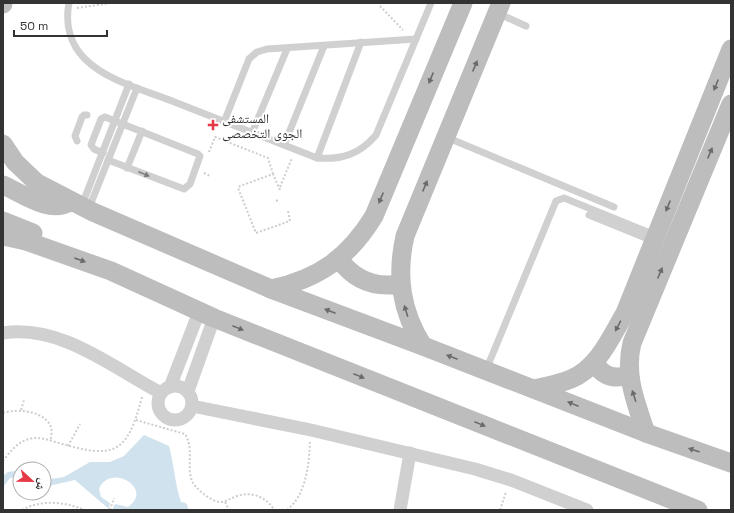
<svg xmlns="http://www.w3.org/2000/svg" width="734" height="513" viewBox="0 0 734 513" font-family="'Space Grotesk','Noto Naskh Arabic',sans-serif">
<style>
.water{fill:#cfe2ee}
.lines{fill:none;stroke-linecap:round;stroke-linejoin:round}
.path{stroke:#cdcdcd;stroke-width:2;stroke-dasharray:2 2;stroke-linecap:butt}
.lane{stroke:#d0d0d0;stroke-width:7}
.street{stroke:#d0d0d0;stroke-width:13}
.secondary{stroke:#bdbdbd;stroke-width:19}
.oneway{fill:#6a6a6a}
.oneway2{fill:#7a7a7a}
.poi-dot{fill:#e63946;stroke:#fff;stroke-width:1.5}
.labels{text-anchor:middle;stroke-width:4;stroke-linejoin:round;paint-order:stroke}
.poi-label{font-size:13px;fill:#333;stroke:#fff;text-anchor:start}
</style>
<rect width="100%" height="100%" fill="#fff"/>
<!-- water -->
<g class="water">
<path d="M144,435L169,446C174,465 175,484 181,502L186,503L189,510H112L115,504L128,507C155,489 110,462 99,489L101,497L110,503L109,509L75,480L44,487V480L64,477L90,462H110L124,456Z"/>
<path d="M15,471L20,472V477L10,478L3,487V476L8,472Z"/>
</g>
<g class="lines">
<!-- path -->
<g class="path">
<path d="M380,6L403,30"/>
<path d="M77,8L111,3"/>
<path d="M209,152L215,137L268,158L273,174"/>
<path d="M204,173L210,176"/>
<path d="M280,187L292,158"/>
<path d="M280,190L273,174L240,186L238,188L256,233L290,221L288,211"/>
<path d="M276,201L278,200"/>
<path d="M21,410L24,400"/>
<path d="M3,413C21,407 60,413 50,441"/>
<path d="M136,420L185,434C196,451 183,473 196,487C202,493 211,501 220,502C226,502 231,498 237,496C251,491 267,497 274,510"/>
<path d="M68,446L80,424"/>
<path d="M3,461C10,452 17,442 29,439C39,436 49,440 59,443C114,459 127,455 142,397"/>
<path d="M225,502L229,510"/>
<path d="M22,510C42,499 65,502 85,510"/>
<path d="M110,510L114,498"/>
<path d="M287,510C306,495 309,465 310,441"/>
<path d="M500,510L506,492"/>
</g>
<!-- lane -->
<g class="lane">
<path d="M69,3C65,24 70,44 85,59C107,81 144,90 172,101C221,120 269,139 317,158C342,160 360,154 376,135L431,3"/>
<path d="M497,13L526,26"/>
<path d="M224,122L249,59L257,52L267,49L416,39"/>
<path d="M252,133L287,49"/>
<path d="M446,137L614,207"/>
<path d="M77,141L75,136L82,117L84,115H87"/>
<path d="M284,145L324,46"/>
<path d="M103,153L94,149L91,145L101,119L105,117L198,154L200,156L190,184L184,189L108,160"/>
<path d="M317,158L361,42"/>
<path d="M127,168L142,131"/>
<path d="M82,205L129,84"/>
<path d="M89,208L137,88"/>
<path d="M589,215L653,241"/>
<path d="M486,370L556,201L564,198L655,235"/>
</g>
<!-- street -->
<g class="street">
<path d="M3,333C61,324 113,368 161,393"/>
<circle cx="175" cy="403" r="17"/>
<path d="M170,387L199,312"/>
<path d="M188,391L214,318"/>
<path d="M192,406L311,430L475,469L511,480L587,510"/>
<path d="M400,510L410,453"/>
</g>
<!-- secondary -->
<g class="secondary">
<path d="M3,4V3"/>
<path d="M3,144L15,162L37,183L93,212L271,289L423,346L646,433L731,463"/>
<path d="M3,185C23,194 49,214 70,202"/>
<path d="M3,221L33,233"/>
<path d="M3,236L26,241L111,271L214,318L698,510"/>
<path d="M339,259C354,280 375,288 400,284"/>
<path d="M271,289C319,279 349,257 374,216L463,3"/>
<path d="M423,346C401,311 396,276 405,236L501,3"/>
<path d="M594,363C603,376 614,380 629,375"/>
<path d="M535,389C547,386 559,384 571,379C598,368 611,337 625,313L731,49"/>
<path d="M646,433C636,403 624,375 632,343L731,104"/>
</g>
</g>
<!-- one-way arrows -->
<defs><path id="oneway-solid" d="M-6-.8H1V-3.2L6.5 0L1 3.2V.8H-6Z"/></defs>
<g class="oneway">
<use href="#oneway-solid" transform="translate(475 66) rotate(-67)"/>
<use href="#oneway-solid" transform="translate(431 78) rotate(113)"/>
<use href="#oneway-solid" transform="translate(716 85) rotate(112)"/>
<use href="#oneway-solid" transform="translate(710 153) rotate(-67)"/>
<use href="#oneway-solid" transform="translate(425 186) rotate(-67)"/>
<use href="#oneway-solid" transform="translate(381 198) rotate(113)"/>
<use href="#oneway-solid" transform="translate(668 206) rotate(112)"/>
<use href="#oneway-solid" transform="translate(80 260) rotate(20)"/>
<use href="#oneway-solid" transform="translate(660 273) rotate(-67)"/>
<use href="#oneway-solid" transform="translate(330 311) rotate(-159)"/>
<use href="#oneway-solid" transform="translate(406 311) rotate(-107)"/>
<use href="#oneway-solid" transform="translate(618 326) rotate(118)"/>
<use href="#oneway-solid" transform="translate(238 328) rotate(22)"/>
<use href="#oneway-solid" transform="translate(452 357) rotate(-159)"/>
<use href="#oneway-solid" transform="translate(359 376) rotate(22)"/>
<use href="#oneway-solid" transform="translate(634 396) rotate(-108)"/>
<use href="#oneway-solid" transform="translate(573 404) rotate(-158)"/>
<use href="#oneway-solid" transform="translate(480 424) rotate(22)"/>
<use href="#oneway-solid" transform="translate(694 450) rotate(-161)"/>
</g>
<use class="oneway2" href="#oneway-solid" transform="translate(144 174) rotate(22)"/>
<!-- markers -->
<path class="poi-dot" d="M211 119h4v4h4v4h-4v4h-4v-4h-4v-4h4z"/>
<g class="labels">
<!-- poi labels -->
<g class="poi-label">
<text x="222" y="123">المستشفى<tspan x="222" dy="15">الجوى التخصصى</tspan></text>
</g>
</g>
<!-- border -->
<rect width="734" height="513" fill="none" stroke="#333333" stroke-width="8"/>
<!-- north arrow -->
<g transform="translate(32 481) rotate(112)"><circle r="19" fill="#ffffff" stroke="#adadad"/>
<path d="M0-3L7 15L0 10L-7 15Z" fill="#e63946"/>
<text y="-6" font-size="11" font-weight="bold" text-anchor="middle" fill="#333333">ش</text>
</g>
<!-- scale -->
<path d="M14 30v6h93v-6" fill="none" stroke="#333333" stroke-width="2"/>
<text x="20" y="30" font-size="12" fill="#333333" stroke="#ffffff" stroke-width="3" paint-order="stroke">50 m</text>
</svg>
